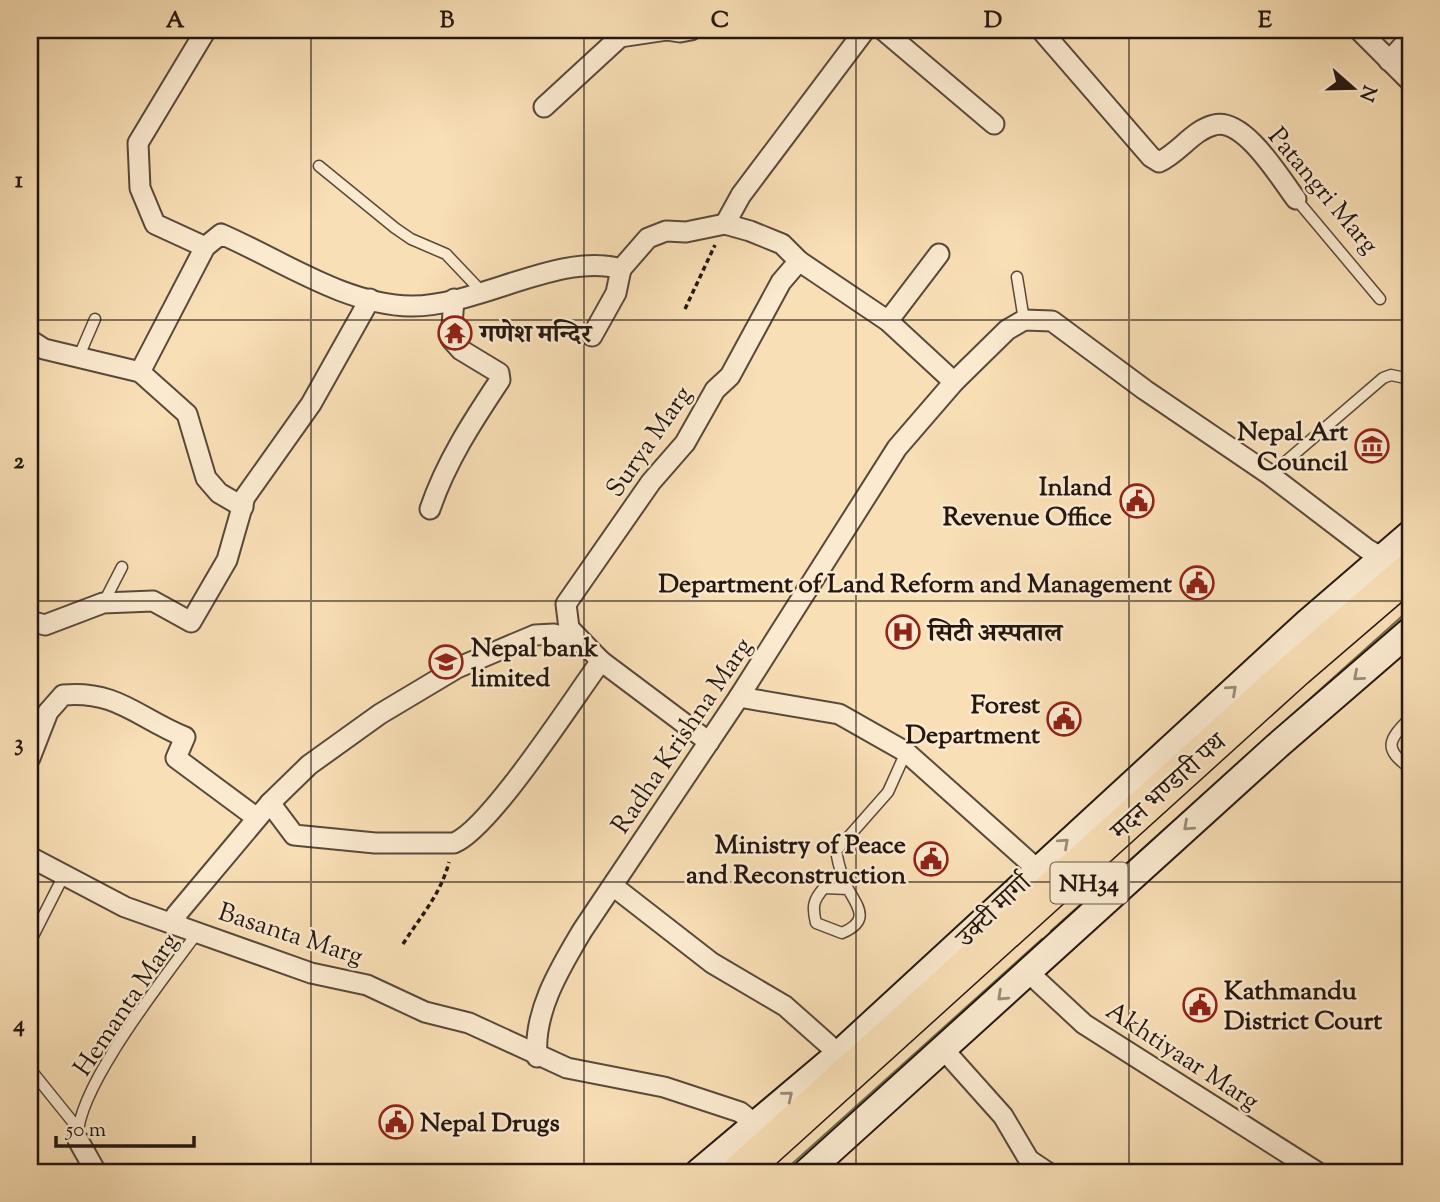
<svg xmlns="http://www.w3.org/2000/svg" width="1440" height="1202" viewBox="0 0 1440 1202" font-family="'Sorts Mill Goudy','Noto Serif Devanagari',serif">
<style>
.grass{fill:url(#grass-tufts);stroke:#746c4d;stroke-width:2}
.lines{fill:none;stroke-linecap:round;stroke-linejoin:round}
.lane-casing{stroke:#59493a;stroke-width:13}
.street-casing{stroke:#59493a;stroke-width:23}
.secondary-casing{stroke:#241710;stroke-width:30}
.highway-casing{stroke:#241710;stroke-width:38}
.path{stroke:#241710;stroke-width:3.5;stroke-dasharray:5 3.5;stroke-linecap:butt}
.lane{stroke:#fbead0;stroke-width:10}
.street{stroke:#fbead0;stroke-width:19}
.secondary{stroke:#fbead0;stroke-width:26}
.highway{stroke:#f9dfb6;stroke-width:35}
.oneway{stroke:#9a8b7a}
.grid{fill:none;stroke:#241710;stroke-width:2;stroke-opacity:0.55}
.labels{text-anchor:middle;stroke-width:5;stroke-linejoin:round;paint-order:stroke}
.shield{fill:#fbead0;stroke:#64564a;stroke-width:2}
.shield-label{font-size:24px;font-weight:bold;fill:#241710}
.street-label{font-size:26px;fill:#241710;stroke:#fbead0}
.poi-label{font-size:26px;font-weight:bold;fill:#241710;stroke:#fbead0;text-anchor:start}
.neatline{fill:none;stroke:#241710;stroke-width:2.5}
.grid-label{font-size:23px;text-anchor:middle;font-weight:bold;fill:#241710}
</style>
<defs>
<pattern id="grass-tufts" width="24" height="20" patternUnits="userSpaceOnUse" patternTransform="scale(1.75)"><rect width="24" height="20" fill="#c3c08a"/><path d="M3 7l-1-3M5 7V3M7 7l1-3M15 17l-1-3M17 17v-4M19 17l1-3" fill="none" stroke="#a7a476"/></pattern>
</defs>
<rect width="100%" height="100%" fill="#f9dfb6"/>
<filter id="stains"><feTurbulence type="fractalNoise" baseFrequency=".00286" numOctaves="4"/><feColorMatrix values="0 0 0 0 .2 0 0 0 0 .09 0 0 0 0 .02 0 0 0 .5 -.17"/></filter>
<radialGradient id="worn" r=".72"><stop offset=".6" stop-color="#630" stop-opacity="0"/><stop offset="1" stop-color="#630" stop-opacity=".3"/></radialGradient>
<!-- grass -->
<g class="grass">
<path d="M1410,609V616L1055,934L1051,931Z"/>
<path d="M1042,939L1046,942L790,1172H783Z"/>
</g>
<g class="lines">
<defs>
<g id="lane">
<path d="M319,166L395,228L411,239L446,254L483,293"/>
<path d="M1296,199L1380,299"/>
<path d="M1017,277L1024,320"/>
<path d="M79,356L95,319"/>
<path d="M1270,475L1383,378L1391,375L1410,379"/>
<path d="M104,602L122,567"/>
<path d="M1410,718C1388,740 1383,749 1410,768"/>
<path d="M848,889L824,888C813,900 812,907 816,923L842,933C870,921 859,908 848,889C842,878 838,862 836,851L888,792L906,752"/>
<path d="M30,942L64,875"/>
<path d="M30,1069L76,1126"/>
<path d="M78,1140C73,1092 167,974 198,932"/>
</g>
<g id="street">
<path d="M667,30L680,32L691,30"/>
<path d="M883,30L994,124"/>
<path d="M1041,30L1151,157L1159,162C1179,153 1193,130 1214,125C1244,117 1280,178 1296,199"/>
<path d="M1359,30L1410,81"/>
<path d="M1389,61L1410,38"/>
<path d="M544,107L620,37L667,30"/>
<path d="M725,224L741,195L865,30"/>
<path d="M205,247L155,224L140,188L138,143L206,30"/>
<path d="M888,321L939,254"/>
<path d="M592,336L616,293L621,269"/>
<path d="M30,340L44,349L140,372L187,414L206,478L219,493L243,507"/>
<path d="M140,372L205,247L221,234C281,260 345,305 411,306C477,307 560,251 621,269L648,238L666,231L686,232L725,224L750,231L782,244L799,261L888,321L954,382"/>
<path d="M430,509C446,462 472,422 500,380L499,373L461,350L451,339L454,299"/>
<path d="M30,621L45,625L103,603L153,601L191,622L227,560L245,497L311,404L370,299"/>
<path d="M739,697L839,714L906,752L1037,869"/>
<path d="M709,742L601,661L569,628L566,604L651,482L685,443L715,390L730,376L781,282L799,261"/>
<path d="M30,758L48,712L63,695C117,690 138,718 185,737L176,758L257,818"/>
<path d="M270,803L294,835L375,843H454C490,829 573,699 601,661"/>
<path d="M30,857L125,907L311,973L367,985L425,1012L469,1023L567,1068L664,1087L740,1112L755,1124"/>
<path d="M613,886L712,963L785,1006L839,1054"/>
<path d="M178,925L176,915L270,803L309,765L380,714L457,668L535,635L554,634L581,643"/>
<path d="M1028,972L1084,1024L1317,1172"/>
<path d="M944,1050L1003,1116L1029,1160L1047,1172"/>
<path d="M537,1057C533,1012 560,968 582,931L739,697L897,448L954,382L1007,330L1024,320L1052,321L1145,390L1270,475L1367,549L1392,563"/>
<path d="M78,1140L96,1172"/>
</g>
<g id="secondary">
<path d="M699,1172L839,1054L1308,622L1410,534"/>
<path d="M807,1172L1277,746L1410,631"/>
</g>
<path id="highway" d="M740,1172L1296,669L1410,571"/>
</defs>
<!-- lane casing -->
<use href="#lane" class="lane-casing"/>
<!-- street casing -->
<use href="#street" class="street-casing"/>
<!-- secondary casing -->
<use href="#secondary" class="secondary-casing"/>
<!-- highway casing -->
<use href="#highway" class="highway-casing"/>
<!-- path -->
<g class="path">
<path d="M685,309L715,245"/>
<path d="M403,944C420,917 441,894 449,862"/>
</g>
<!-- lane -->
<use href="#lane" class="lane"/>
<!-- street -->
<use href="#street" class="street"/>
<!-- secondary -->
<use href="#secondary" class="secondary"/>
<!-- highway -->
<use href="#highway" class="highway"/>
</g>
<!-- one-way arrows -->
<defs><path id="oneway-chevron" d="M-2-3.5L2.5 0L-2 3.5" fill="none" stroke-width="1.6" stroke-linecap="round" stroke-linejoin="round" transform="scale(1.75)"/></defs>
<g class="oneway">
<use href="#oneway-chevron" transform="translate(1358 676) rotate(139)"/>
<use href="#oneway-chevron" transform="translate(1232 690) rotate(-42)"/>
<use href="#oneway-chevron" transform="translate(1188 826) rotate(138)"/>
<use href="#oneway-chevron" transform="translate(1064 843) rotate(-42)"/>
<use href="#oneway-chevron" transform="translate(1002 996) rotate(137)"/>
<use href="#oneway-chevron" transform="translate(788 1096) rotate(-39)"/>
</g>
<!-- grid -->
<path class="grid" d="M311,30V1172M584,30V1172M856,30V1172M1129,30V1172M30,320H1410M30,601H1410M30,882H1410"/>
<!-- icons -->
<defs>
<symbol id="temple-ring" viewBox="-11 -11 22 22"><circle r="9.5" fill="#fbead0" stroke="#8f2418" stroke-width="1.5"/><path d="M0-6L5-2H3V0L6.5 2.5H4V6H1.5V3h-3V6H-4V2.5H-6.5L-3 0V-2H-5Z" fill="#8f2418"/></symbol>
<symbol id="museum-ring" viewBox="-11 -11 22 22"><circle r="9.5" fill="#fbead0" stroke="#8f2418" stroke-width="1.5"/><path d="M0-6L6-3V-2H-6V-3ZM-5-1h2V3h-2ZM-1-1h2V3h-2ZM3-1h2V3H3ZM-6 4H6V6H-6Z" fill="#8f2418"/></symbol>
<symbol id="civic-ring" viewBox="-11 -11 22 22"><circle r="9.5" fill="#fbead0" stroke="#8f2418" stroke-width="1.5"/><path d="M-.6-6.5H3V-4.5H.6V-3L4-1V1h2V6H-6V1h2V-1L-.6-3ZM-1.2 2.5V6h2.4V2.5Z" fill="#8f2418"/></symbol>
<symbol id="hospital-ring" viewBox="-11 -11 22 22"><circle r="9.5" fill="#fbead0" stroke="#8f2418" stroke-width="1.5"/><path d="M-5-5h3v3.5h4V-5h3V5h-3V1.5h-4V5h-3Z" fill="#8f2418"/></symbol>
<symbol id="university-ring" viewBox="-11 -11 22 22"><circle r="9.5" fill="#fbead0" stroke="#8f2418" stroke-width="1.5"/><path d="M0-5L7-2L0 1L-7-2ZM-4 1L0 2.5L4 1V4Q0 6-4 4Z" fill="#8f2418"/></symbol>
</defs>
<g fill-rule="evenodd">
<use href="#temple-ring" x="436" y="314" width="38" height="38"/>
<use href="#museum-ring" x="1353" y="427" width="38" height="38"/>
<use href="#civic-ring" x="1118" y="482" width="38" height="38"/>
<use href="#civic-ring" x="1178" y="564" width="38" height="38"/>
<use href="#hospital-ring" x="884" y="613" width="38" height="38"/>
<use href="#university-ring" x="427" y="643" width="38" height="38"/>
<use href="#civic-ring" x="1045" y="700" width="38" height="38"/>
<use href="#civic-ring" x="912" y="840" width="38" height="38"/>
<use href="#civic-ring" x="1181" y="986" width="38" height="38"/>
<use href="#civic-ring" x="377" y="1103" width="38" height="38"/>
</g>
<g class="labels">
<!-- shield labels -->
<rect class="shield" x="1050.5" y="862.5" width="77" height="41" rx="5"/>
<g class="shield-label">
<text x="1089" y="891">NH34</text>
</g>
<!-- street labels -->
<g class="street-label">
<text transform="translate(1324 190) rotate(50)" y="9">Patangri Marg</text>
<text transform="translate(648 441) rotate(-55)" y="9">Surya Marg</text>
<text transform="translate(681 735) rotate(-56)" y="9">Radha Krishna Marg</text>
<text transform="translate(1168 786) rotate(-42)" y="9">मदन भण्डारी पथ</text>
<text transform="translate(993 910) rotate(-44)" y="9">उक्टी मार्गा</text>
<text transform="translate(291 933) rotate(18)" y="9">Basanta Marg</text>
<text transform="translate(125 1004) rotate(-56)" y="9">Hemanta Marg</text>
<text transform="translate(1183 1055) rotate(33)" y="9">Akhtiyaar Marg</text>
</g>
<!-- poi labels -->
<g class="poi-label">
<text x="480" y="342">गणेश मन्दिर</text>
<text x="1348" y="440" text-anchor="end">Nepal Art<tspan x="1348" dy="30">Council</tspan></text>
<text x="1112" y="495" text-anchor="end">Inland<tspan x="1112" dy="30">Revenue Office</tspan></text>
<text x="1172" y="592" text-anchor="end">Department of Land Reform and Management</text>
<text x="928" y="641">सिटी अस्पताल</text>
<text x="471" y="656">Nepal bank<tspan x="471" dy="30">limited</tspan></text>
<text x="1040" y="713" text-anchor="end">Forest<tspan x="1040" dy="30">Department</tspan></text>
<text x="906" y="853" text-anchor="end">Ministry of Peace<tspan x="906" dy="30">and Reconstruction</tspan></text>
<text x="1224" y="999">Kathmandu<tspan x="1224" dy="30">District Court</tspan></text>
<text x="420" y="1131">Nepal Drugs</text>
</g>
</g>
<!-- margin -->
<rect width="1440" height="1202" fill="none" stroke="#f9dfb6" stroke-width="77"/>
<!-- north arrow -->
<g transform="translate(1353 88) rotate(110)" stroke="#fbead0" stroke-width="5" paint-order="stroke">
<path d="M0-5L12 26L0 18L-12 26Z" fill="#241710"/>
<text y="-10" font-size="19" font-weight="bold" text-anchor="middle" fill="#241710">N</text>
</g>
<!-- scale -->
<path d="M56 1136v10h138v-10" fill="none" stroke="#241710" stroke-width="3.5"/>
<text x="66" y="1136" font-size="21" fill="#241710" stroke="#fbead0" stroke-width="5" paint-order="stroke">50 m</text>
<rect x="38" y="38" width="1364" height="1126" class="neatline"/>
<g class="grid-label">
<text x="175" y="27">A</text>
<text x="447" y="27">B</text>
<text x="720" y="27">C</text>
<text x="993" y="27">D</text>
<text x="1265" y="27">E</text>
<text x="19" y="187">1</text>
<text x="19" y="468">2</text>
<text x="19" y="750">3</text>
<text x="19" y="1031">4</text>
</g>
<rect width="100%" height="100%" filter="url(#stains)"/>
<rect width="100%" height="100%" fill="url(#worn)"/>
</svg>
